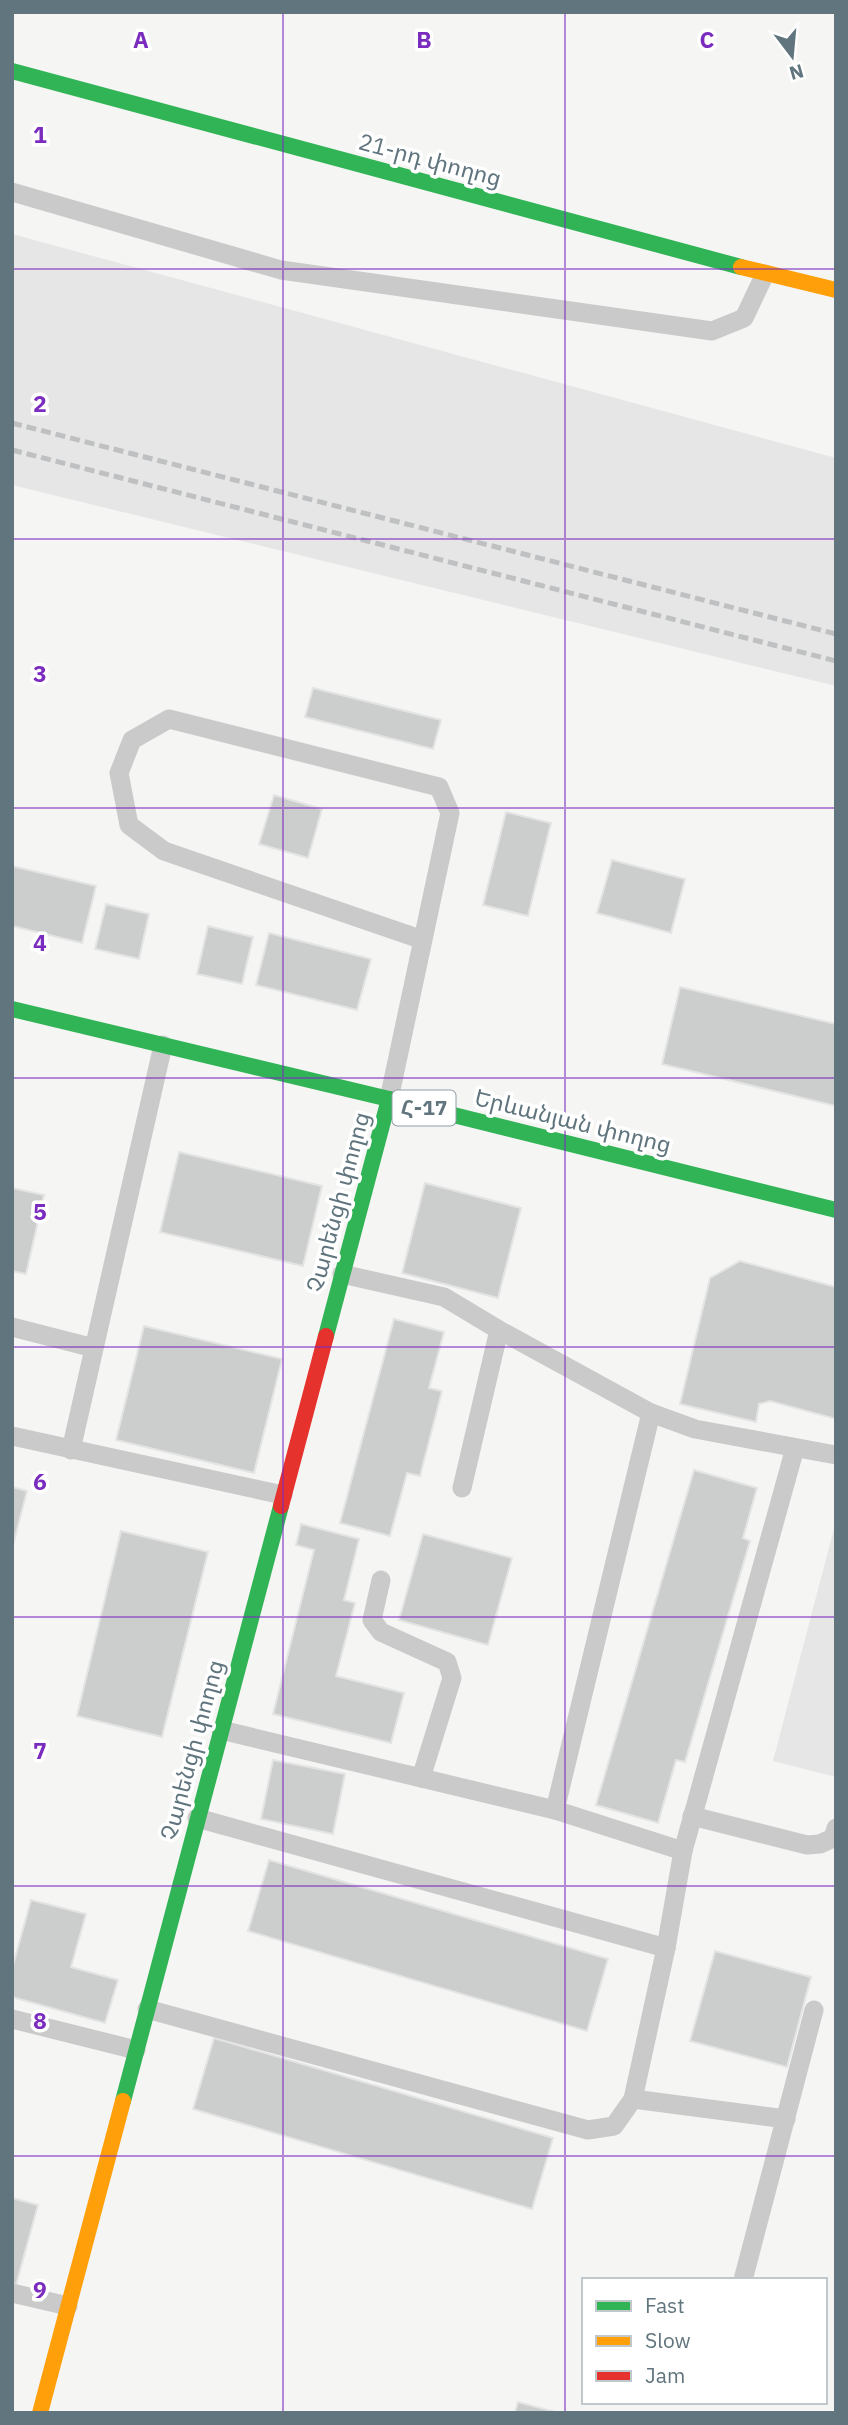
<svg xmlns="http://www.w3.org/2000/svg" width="848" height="2425" viewBox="0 0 848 2425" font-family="'IBM Plex Sans','Noto Sans Armenian',sans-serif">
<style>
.built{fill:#e5e6e5}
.building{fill:#cccece;stroke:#e4e4e4;stroke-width:2}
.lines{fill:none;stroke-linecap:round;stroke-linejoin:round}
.lane{stroke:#cacacb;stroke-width:19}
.fast{stroke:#30b455;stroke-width:16}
.slow{stroke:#ff9f0a;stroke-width:16}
.jam{stroke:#e5322d;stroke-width:16}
.rail{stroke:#bfc0c2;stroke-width:5;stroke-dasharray:10 5;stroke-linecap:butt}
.grid{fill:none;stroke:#7b2cbf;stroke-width:2;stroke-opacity:0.55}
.labels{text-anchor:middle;stroke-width:7;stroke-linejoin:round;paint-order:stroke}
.shield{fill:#fff;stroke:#909ea5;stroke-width:2}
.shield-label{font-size:21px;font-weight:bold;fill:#61757e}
.street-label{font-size:23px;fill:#61757e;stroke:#fff}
.grid-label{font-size:23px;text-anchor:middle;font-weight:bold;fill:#7b2cbf;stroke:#fff;stroke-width:7;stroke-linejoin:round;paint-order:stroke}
</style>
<rect width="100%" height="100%" fill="#f5f5f4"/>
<!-- built -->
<g class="built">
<path d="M12,234L836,458V686L12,485Z"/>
<path d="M836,1521V1777L773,1761Z"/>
</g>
<!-- building -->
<g class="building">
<path d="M313,688L441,720L433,749L305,717Z"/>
<path d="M274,795L322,809L308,858L259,844Z"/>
<path d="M506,812L551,823L528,916L483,905Z"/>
<path d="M612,860L685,879L671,933L597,913Z"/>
<path d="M12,866L96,886L82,943L12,926Z"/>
<path d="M106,904L149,914L139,959L95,949Z"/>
<path d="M208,926L253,937L242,984L197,974Z"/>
<path d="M269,933L371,959L357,1010L256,985Z"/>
<path d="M680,987L836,1024V1106L662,1064Z"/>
<path d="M179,1152L322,1186L303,1266L160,1232Z"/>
<path d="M425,1183L521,1208L498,1298L402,1273Z"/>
<path d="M12,1188L44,1195L26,1274L12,1271Z"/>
<path d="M740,1261L836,1287V1419L770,1401L759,1404L756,1422L680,1404L710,1278Z"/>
<path d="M394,1319L444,1332L429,1388L442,1391L420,1476L407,1473L390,1536L340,1523Z"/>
<path d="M144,1326L282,1359L254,1473L116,1440Z"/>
<path d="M694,1470L757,1488L743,1538L750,1541L685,1762L676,1760L658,1823L596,1805Z"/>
<path d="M12,1487L27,1491L12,1549Z"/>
<path d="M301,1524L359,1539L344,1600L355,1603L336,1676L404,1693L391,1743L273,1714L314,1550L296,1545Z"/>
<path d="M121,1531L208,1552L162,1737L77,1716Z"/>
<path d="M423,1534L512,1558L488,1645L399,1620Z"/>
<path d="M273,1760L345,1774L333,1834L261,1819Z"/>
<path d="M269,1860L608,1959L587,2031L248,1931Z"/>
<path d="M31,1900L86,1914L71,1967L118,1980L105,2023L12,1997V1969Z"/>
<path d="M715,1951L811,1977L787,2067L690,2041Z"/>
<path d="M214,2038L553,2138L532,2209L193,2109Z"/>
<path d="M12,2198L38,2205L16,2285L12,2284Z"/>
<path d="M518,2402L559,2413H515Z"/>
</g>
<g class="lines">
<!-- lane -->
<g class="lane">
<path d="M12,192L281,270L712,331L744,318L765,274"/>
<path d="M389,1099L450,813L439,787L169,719L132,740L119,773L129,825L164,851L423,940"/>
<path d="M342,1274L444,1297L499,1330L651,1413L695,1429L836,1455"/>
<path d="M12,1327L94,1348"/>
<path d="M12,1436L283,1495"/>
<path d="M71,1450L163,1045"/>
<path d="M462,1488L499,1330"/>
<path d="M381,1580L372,1620L381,1632L447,1662L452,1678L421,1778"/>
<path d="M221,1730L555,1810L683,1851"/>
<path d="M555,1810L651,1413"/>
<path d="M692,1816L807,1845L820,1844L833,1838L836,1828"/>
<path d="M197,1818L666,1948"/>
<path d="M147,2009L588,2130L614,2126L633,2099L666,1948L683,1851L795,1448"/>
<path d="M12,2019L136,2050"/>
<path d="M633,2099L786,2119"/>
<path d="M743,2280L814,2010"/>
<path d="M12,2293L68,2306"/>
</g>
<!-- fast -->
<g class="fast">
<path d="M12,71L741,267"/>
<path d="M12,1009L389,1099L836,1210"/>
<path d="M326,1336L389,1099"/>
<path d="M123,2101L281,1506"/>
</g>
<!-- slow -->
<g class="slow">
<path d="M741,267L836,290"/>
<path d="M40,2413L123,2101"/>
</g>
<!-- jam -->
<path class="jam" d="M281,1506L326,1336"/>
<!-- rail -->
<g class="rail">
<path d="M12,423L836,634"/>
<path d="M12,450L836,661"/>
</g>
</g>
<!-- grid -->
<path class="grid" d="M283,12V2413M565,12V2413M12,269H836M12,539H836M12,808H836M12,1078H836M12,1347H836M12,1617H836M12,1886H836M12,2156H836"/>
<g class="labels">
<!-- shield labels -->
<rect class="shield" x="392.5" y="1090.5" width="63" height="35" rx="5"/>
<g class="shield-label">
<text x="424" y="1115">Հ-17</text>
</g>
<!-- street labels -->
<g class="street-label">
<text transform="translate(430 160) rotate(15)" y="8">21-րդ փողոց</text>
<text transform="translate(573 1121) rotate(14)" y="8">Երևանյան փողոց</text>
<text transform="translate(338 1202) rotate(-75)" y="8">Չարենցի փողոց</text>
<text transform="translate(192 1750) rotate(-75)" y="8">Չարենցի փողոց</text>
</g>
</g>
<g class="grid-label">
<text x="141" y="48">A</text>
<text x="424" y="48">B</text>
<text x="707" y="48">C</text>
<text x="40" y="143">1</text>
<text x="40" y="412">2</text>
<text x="40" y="682">3</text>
<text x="40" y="951">4</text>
<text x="40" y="1220">5</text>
<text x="40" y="1490">6</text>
<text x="40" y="1759">7</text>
<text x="40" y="2029">8</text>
<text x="40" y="2298">9</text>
</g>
<!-- border -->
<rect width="848" height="2425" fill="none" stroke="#61757e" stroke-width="28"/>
<!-- legend -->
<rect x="582" y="2278" width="245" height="126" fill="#ffffff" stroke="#c0c8cb" stroke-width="2"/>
<rect x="596" y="2301" width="35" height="10" fill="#30b455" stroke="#c0c8cb" stroke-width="2"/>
<text x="645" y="2313" font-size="21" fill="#61757e">Fast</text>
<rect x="596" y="2336" width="35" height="10" fill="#ff9f0a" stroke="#c0c8cb" stroke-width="2"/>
<text x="645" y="2348" font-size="21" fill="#61757e">Slow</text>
<rect x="596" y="2371" width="35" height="10" fill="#e5322d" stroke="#c0c8cb" stroke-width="2"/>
<text x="645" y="2383" font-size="21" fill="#61757e">Jam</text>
<!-- north arrow -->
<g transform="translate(792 56) rotate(164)" stroke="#ffffff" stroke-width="5" paint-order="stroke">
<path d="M0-5L12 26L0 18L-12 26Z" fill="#61757e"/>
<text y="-10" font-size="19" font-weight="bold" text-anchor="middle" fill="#61757e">N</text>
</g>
</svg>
